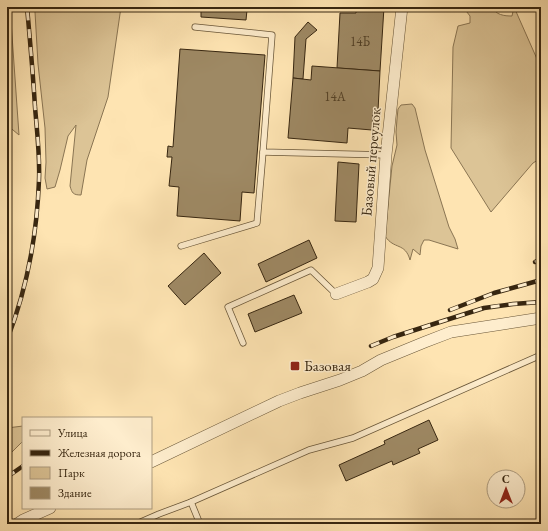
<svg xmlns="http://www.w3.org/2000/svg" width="548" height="531" viewBox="0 0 548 531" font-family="'EB Garamond',serif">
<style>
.green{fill:#dcc496;stroke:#8a7553}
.building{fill:#9e8964;stroke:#372610}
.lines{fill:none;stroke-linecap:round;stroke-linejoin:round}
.service-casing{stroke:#695638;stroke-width:7}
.minor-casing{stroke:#695638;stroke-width:12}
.service{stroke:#feedcd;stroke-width:5.5}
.minor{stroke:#feedcd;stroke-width:11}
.rail-casing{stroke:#372610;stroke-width:4.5}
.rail{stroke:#feedcd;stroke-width:3;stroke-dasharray:9;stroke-linecap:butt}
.poi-dot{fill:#8f2418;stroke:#feedcd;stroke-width:1.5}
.labels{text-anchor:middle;stroke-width:3;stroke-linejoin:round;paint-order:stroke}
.number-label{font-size:13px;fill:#513f25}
.street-label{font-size:15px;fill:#372610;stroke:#feedcd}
.poi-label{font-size:15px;fill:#372610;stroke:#feedcd;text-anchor:start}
</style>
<rect width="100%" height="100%" fill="#fee4b2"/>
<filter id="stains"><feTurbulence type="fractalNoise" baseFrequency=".005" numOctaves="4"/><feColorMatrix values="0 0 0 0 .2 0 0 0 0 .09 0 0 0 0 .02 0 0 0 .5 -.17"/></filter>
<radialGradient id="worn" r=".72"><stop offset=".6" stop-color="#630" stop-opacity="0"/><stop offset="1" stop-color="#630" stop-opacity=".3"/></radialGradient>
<!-- green -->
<g class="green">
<path d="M7,7H10L19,135L7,125Z"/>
<path d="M36,7H121L108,97L87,160L81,195C73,195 72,193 70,186L76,125L68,136L60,170L55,187L47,189L45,178L46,162L45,128L38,64L35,12Z"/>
<path d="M463,7H492C496,15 504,16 512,16L514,7L541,68V158L533,163L491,212L451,148L453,47L458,26L470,23V16Z"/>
<path d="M412,104L415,108L425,150L449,227L455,239L458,249L429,240H424L421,246L420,255L413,249L410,260C405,242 394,250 385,236L392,166L397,145L396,132L397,119L398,109L401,105Z"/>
<path d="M23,426V441L12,452L7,454V428Z"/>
</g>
<!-- building -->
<g class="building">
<path d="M356,7H384L380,71L337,68L340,13H356Z"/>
<path d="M201,8L247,10L246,20L201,17Z"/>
<path d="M308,22L317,30L306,39L303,79L293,78L295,37Z"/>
<path d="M180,49L265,55L254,193L242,192L240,221L177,216L179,187L169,186L172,157H167L168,146L173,147Z"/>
<path d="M312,66L380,71L378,111H373L372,130L348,128L347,143L288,138L293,78L311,80Z"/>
<path d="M338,162L359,164L356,222L335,221Z"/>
<path d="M309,240L317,258L266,282L258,264Z"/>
<path d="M204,253L221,273L185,305L168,286Z"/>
<path d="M294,295L302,313L255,332L248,314Z"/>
<path d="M429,420L438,440L418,449L420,453L393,465L392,461L346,481L339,465L385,444L384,441Z"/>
</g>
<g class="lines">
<defs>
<g id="service">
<path d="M195,27L272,35L263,152L386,155"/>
<path d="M181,246L257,223L263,152"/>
<path d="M243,343L228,307L311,270L336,294"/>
<path d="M191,502L200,524"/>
<path d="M136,524L159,514L191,502L309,450L353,438L541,355"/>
</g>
<g id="minor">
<path d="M336,294L368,282L373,279L378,268L386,155L402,7"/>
<path d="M151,462L279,401L300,393L340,380L362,371L381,360L425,342L451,332L541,318"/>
<path d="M17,524L23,520L50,508"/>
</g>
</defs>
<!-- service casing -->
<use href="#service" class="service-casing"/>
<!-- minor casing -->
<use href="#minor" class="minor-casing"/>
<!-- service -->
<use href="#service" class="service"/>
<!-- minor -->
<use href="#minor" class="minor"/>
<defs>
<g id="rail">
<path d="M535,262L541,259"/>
<path d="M450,310L494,293L541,280"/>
<path d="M7,340C27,289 37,234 39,180C40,156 37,131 35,107C33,74 30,40 27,7"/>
<path d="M371,346L393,337L468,313L484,308L513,304L541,302"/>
<path d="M7,477L23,466"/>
</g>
</defs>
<!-- rail casing -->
<use href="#rail" class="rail-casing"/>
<!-- rail -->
<use href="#rail" class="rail"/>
</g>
<!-- markers -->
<rect class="poi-dot" x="290" y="361" width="10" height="10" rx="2"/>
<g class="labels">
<!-- number labels -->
<g class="number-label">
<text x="360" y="46">14Б</text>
<text x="335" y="101">14А</text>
</g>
<!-- street labels -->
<g class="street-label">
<text transform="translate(371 162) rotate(-85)" y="5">Базовый переулок</text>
</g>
<!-- poi labels -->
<g class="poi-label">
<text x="304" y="371">Базовая</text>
</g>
</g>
<!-- margin -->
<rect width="548" height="531" fill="none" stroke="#fee4b2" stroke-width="24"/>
<rect x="8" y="8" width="532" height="515" fill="none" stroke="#372610" stroke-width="2"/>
<rect x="12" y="12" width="524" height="507" fill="none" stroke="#372610"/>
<!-- legend -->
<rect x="22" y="417" width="130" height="92" fill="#feedcd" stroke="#ae9d81"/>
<rect x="30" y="430" width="20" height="6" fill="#feedcd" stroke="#ae9d81"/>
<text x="58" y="437" font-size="12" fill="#372610">Улица</text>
<rect x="30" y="450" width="20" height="6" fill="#372610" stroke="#ae9d81"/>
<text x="58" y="457" font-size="12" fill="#372610">Железная дорога</text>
<rect x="30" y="467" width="20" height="12" fill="#dcc496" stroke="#ae9d81"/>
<text x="58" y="477" font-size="12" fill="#372610">Парк</text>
<rect x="30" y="487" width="20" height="12" fill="#9e8964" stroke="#ae9d81"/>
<text x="58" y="497" font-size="12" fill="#372610">Здание</text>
<!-- north arrow -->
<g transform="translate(506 489)"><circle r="19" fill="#feedcd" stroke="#ae9d81"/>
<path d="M0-3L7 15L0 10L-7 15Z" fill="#8f2418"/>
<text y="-6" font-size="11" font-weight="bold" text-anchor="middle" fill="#372610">С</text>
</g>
<rect width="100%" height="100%" filter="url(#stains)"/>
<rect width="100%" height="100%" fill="url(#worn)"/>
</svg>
